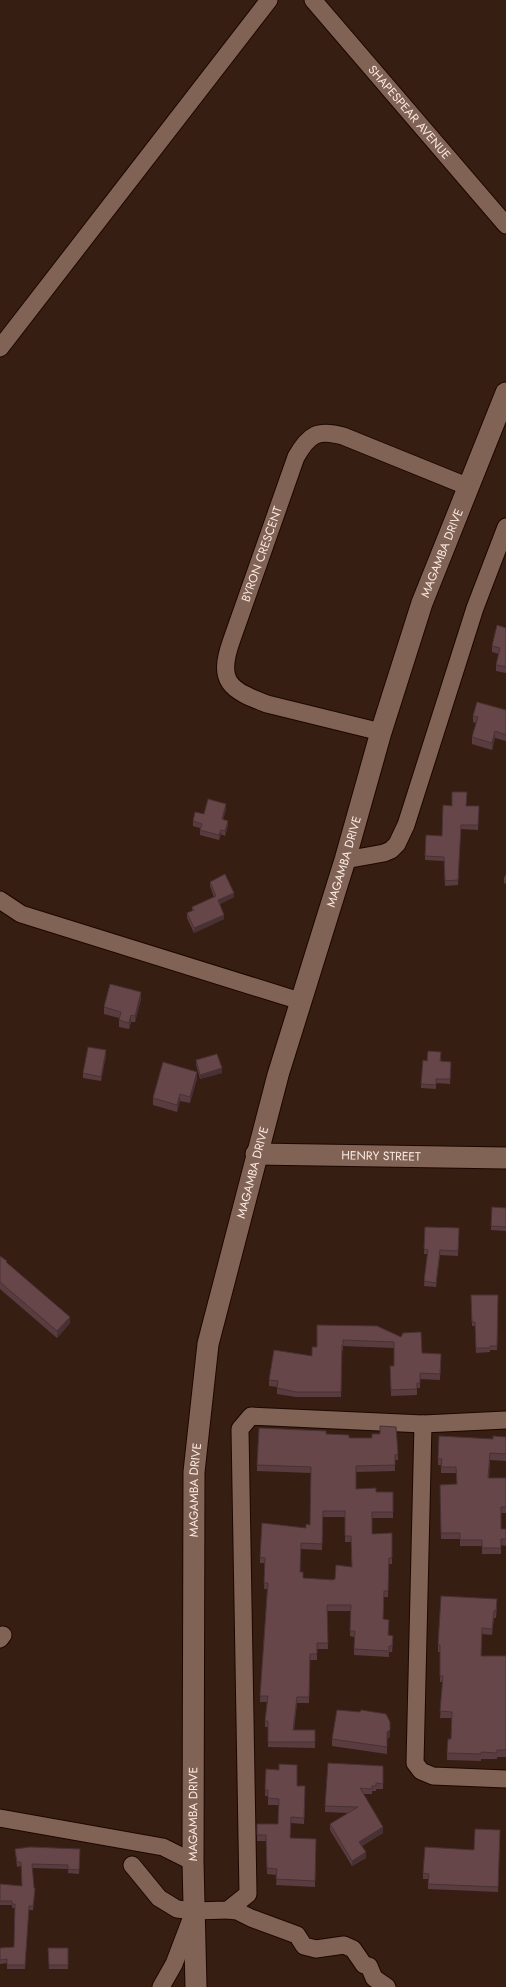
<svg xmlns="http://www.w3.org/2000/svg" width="506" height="1987" viewBox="0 0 506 1987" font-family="Jost,sans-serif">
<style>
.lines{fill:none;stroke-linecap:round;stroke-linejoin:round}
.minor-casing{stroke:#1d0700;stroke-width:19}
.tertiary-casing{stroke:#1d0700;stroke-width:23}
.minor{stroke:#816355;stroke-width:17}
.tertiary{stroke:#816355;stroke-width:21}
.wall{fill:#593c40;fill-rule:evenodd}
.shaded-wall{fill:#483134}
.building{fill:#67464a;stroke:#483134;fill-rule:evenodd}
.labels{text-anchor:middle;stroke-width:3.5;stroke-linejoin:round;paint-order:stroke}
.street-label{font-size:12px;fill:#fbe9e1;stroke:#371e12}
</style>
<rect width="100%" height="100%" fill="#371e12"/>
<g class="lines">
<defs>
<g id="minor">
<path id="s1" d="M313,0L506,225"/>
<path d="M0,348L269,0"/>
<path id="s2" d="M381,732L267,704C230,690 217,682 231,642L296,457C309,434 318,429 343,436L469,487"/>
<path d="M345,860L384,853L391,850L397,844L406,825L475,608L506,527"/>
<path d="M0,900L21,914L300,1001"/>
<path d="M423,1424L415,1763L421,1771L433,1776L506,1779"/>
<path d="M0,1639L3,1635"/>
<path d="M0,1818L163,1847L193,1862"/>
<path d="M132,1865L159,1898L177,1909L194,1911L228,1910L248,1894L240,1429L251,1416L423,1424L506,1420"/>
<path d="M228,1910L237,1911L251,1918L297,1935L304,1946L316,1949L344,1945L353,1949L364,1965L369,1966L374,1978L387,1987"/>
<path d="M161,1987L174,1964L193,1914"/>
</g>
<g id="tertiary">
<path id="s3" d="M256,1154L506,1158"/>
<path id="s4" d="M196,1987L193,1862L194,1472L208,1344L278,1075L345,860L381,732L422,603L506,393"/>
</g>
</defs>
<!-- minor casing -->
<use href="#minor" class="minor-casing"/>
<!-- tertiary casing -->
<use href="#tertiary" class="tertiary-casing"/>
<!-- minor -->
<use href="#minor" class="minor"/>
<!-- tertiary -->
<use href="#tertiary" class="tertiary"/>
</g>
<!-- wall -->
<g class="wall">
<path d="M506,628V673L496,671V665L499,654L492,652V646Z"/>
<path d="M506,710V741L495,738L492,750L472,744V737L476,723L473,722V716Z"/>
<path d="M467,806H479L478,830L461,829L458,885L445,886L444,861L425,860V856Z"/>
<path d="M226,809L223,819L228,825L225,836L221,834L219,840L200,835V828L193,826V821L204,814Z"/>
<path d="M506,874V884L504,883V878Z"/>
<path d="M210,882L234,897L220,904L224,919L194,933L187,918V913L192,911V907L214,897L210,886Z"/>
<path d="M141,999L135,1022H131L129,1029L119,1027V1018L104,1014V1007Z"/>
<path d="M106,1055L101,1081L83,1078V1073Z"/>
<path d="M441,1056V1062L451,1066L450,1084L436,1083V1089L421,1088V1084L427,1061Z"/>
<path d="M196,1060L222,1073L200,1079L196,1065Z"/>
<path d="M197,1078L190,1103L180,1101L177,1112L153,1105V1098Z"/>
<path d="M506,1208V1231L491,1230V1226Z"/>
<path d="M425,1227L459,1228L458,1256L440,1255L436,1287L424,1286L427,1254H424Z"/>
<path d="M0,1256L7,1263L70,1323L57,1338L0,1289Z"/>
<path d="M471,1295H498L497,1350H490V1352L476,1353L475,1326H472Z"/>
<path d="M377,1326L422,1353L441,1354L440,1380L420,1379V1388H417V1395L391,1396L390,1366H394V1348L343,1346V1351H342L341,1397H296L277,1394V1387L269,1386V1380L312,1356L317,1347Z"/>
<path d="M326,1434L349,1438L398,1454V1460H395V1471L356,1472V1489L376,1492H393V1518H372V1534L392,1533V1564H389L388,1597H384L383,1619L389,1635L393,1641L392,1652H389V1657L354,1655V1637L350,1636L351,1611H327L328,1649H317V1660H310L309,1703H297L294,1730H315V1748L268,1747V1727H265V1721L267,1702H260L267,1589H264L265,1563H260V1557L306,1528L310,1525L311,1473L257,1471V1465ZM323,1517H345V1542H351L352,1567L335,1579L333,1580L303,1578L300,1572L301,1549L322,1550Z"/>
<path d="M506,1437V1461L490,1460L489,1478H506V1513H501V1529H506V1546L501,1545V1554H482V1546H460V1539H441L440,1485L457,1484L456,1473H441V1465H438V1459L493,1439Z"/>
<path d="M497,1605L496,1618H494L492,1635L482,1634L481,1656H506V1757H497V1759H481V1761L447,1760V1753L451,1739L452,1718H440L443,1682H440V1652H438V1645Z"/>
<path d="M390,1737L387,1739V1754L332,1746V1739Z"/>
<path d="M383,1766V1789H376V1791H372V1794H363L383,1833L362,1846L366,1858L352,1866L330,1830V1824L349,1813L325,1812V1806Z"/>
<path d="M266,1769L297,1786H305L304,1824L291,1823L290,1838L316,1839L315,1887L276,1885L277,1875L267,1874L266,1841H257V1824H278L279,1805H268V1796H265Z"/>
<path d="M500,1830L498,1892L428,1889V1879H423V1873L474,1850Z"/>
<path d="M15,1849H80L79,1874L68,1873V1869L32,1868L34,1888L35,1892L33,1910H29L25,1969H7V1963L0,1964V1948L14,1947L15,1908H12V1905H0V1884L22,1886L21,1866L17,1867Z"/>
<path d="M48,1948H68V1969H49Z"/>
</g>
<!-- shaded-wall -->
<g class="shaded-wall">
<path d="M495,731V738L492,750V743Z"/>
<path d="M226,804V809L222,824V819Z"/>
<path d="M228,821V825L225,836V831Z"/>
<path d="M221,830V834L219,840V835Z"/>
<path d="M234,893V897L218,905V900Z"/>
<path d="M224,915V919L194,933V928Z"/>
<path d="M141,992V999L135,1022V1016Z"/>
<path d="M131,1015V1022L129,1029V1023Z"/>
<path d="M106,1050V1055L101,1081V1077Z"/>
<path d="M222,1068V1073L200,1079V1075Z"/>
<path d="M197,1072V1078L190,1103V1097Z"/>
<path d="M180,1094V1101L177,1112V1105Z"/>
<path d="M440,1250V1255L436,1287V1283Z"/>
<path d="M70,1317V1323L57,1338V1331Z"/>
<path d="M297,1697V1703L293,1736V1730Z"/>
<path d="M390,1722V1737L387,1739V1754V1732Z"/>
<path d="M383,1827V1833L359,1847V1842Z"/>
<path d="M366,1852V1858L352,1866V1861Z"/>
</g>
<!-- building -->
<g class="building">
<path d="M497,625L506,628V667L496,665L500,648L492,646Z"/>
<path d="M477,702L506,710V735L495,731L492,743L472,737L478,717L473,716Z"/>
<path d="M452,792H467L466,806H479L478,825H461L458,880L445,881L444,857L425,856L426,835L442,836L443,805L452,806Z"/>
<path d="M208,799L226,804L222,819L228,821L225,831L221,830L219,835L200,830L202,824L193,821L195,812L204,814Z"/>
<path d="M225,874L234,893L218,900L224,915L194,928L187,913L194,910L192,907L216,896L210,882Z"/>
<path d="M110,984L141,992L135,1016L131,1015L129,1023L119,1020L121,1012L104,1007Z"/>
<path d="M88,1047L106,1050L101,1077L83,1073Z"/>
<path d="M428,1051L441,1052L440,1061L451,1062L450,1079H436V1085L421,1084L423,1060L427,1061Z"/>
<path d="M217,1054L222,1068L200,1075L196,1060Z"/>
<path d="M163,1062L197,1072L190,1097L180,1094L177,1105L153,1098Z"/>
<path d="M492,1207L506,1208V1227L491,1226Z"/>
<path d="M425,1227L459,1228L458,1251L440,1250L436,1283L424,1281L428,1250L424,1249Z"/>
<path d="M0,1256L7,1261L6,1262L70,1317L57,1331L0,1282Z"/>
<path d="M471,1295H498L497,1346H490V1348H476L475,1322H472Z"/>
<path d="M317,1325L377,1326L401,1337L403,1333L421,1332L422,1353L441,1354L440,1374L420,1373V1383H417V1389L391,1390L390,1366H394V1342L343,1340V1345H342L341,1392H296L277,1388L278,1381L269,1380L274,1350L312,1356V1347H317Z"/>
<path d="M380,1426L396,1427L398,1454L395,1455V1465L356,1466V1489L376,1488V1492H393V1512H372V1534L392,1533V1558H389L388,1591H384L383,1619L389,1620L388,1635L393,1636L392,1646H389V1651L354,1649L355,1631H350L351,1605H327L328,1643H317V1654H310L309,1697H297L293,1730H315V1742H268V1721H265L268,1696H260L268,1583H264L265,1558L260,1557L262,1523L306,1528V1524L310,1525L311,1467L257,1465L259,1428L326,1431V1434L349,1435V1438H372V1434H380ZM323,1511H345V1536H351L352,1567L336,1565L335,1579L333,1580L303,1578V1572H300L301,1543L322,1544Z"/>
<path d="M439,1436L493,1439V1436L506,1437V1454L490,1453L488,1478H506V1507H501V1529H506V1539H501V1548H482V1540H460V1533H441L440,1485L457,1484L456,1467H441L442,1459H438Z"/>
<path d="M441,1596L497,1599L496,1611H494L492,1629L482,1628L481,1656H506V1750H497V1753L481,1752V1754L447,1753L448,1739H451L452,1712L440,1711L443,1676H440V1645H438Z"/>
<path d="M337,1710L360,1712L361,1710L386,1714L390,1722V1730L387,1732V1747L332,1739Z"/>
<path d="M328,1763L383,1766V1784L376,1783V1786H372V1789L360,1788L383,1827L359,1842L366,1852L352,1861L330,1824L358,1807L325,1806Z"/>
<path d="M279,1764L297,1765V1786H305L304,1818L291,1817L290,1838L316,1839L315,1881L276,1879L277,1869L267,1868L266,1835H257V1824H278L279,1799L268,1798V1790H265L266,1769L279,1770Z"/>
<path d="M475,1829L500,1830L498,1887L428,1884L429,1874L423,1873L425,1847L474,1850Z"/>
<path d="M30,1847L80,1849L79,1870L68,1869V1865L32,1864L34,1888H35L33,1906H29L25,1965H7V1959L0,1960V1948L14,1947L15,1904H12V1901H0V1884L22,1886L21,1862H17L15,1849Z"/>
<path d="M48,1948H68V1965H49Z"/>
</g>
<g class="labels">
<!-- street labels -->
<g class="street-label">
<text dy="4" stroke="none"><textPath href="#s1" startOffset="148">SHAPESPEAR AVENUE</textPath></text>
<text dy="4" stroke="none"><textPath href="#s4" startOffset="1469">MAGAMBA DRIVE</textPath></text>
<text dy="4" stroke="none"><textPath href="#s2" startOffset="296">BYRON CRESCENT</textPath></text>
<text dy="4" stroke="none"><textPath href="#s4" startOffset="1145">MAGAMBA DRIVE</textPath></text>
<text dy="4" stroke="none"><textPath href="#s3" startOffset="125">HENRY STREET</textPath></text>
<text dy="4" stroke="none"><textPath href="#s4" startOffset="821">MAGAMBA DRIVE</textPath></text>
<text dy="4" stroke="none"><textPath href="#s4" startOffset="497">MAGAMBA DRIVE</textPath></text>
<text dy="4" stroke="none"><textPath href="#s4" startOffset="173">MAGAMBA DRIVE</textPath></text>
</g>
</g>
</svg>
